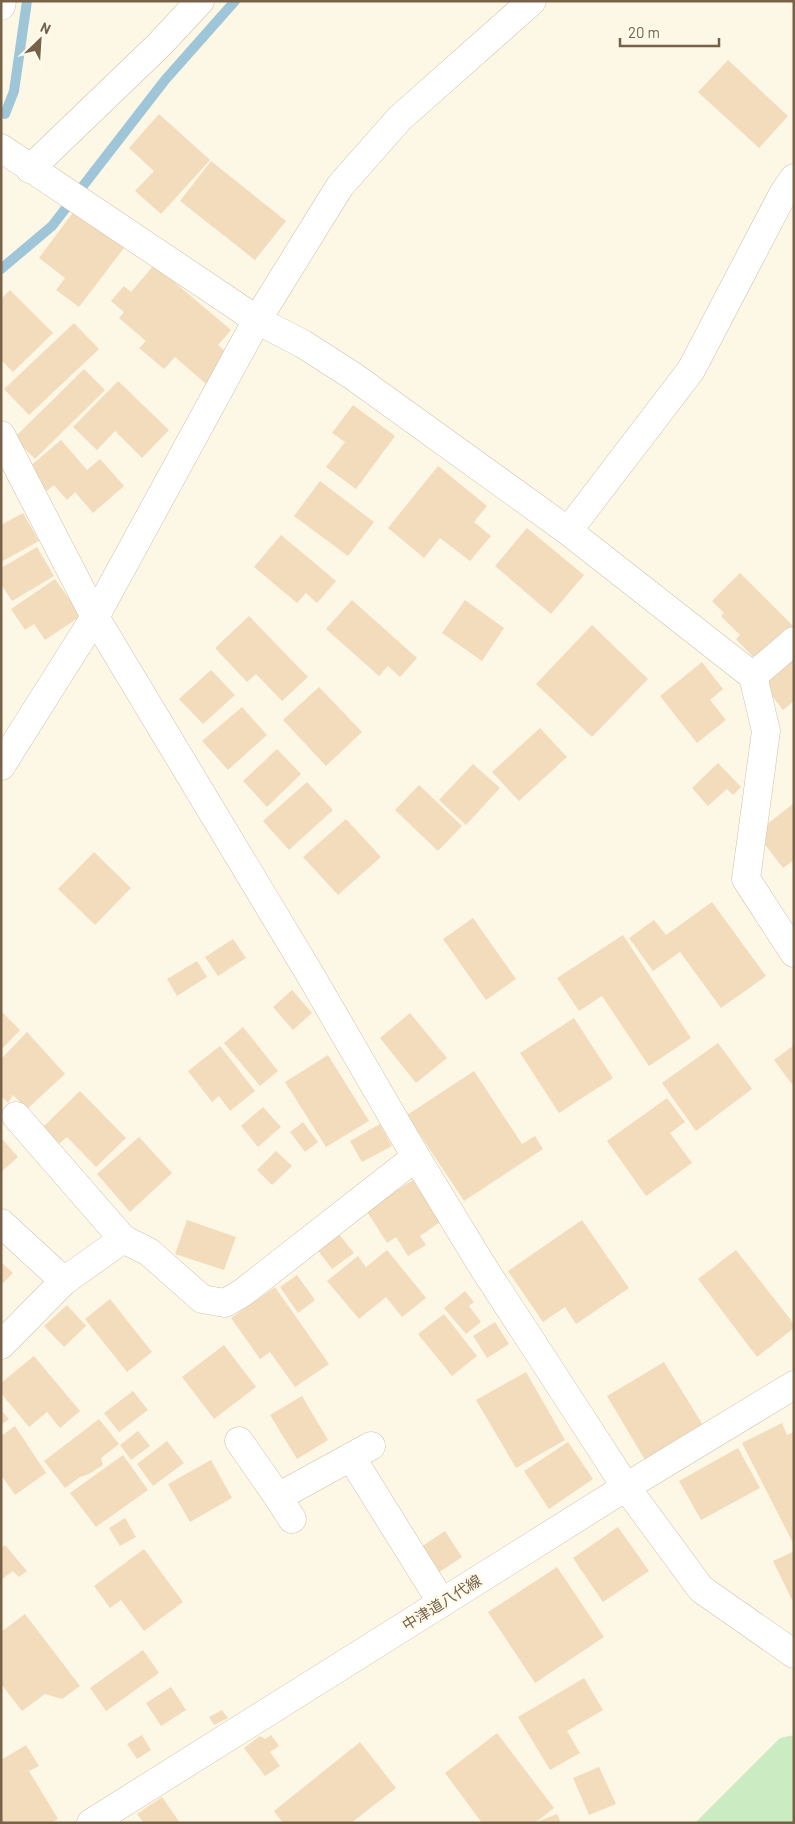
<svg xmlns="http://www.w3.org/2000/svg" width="795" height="1824" viewBox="0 0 795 1824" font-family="Barlow,'Noto Sans JP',sans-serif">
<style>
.green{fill:#cbebc3}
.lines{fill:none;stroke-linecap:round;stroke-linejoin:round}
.stream{stroke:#9fc5d9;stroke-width:10}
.building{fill:#f3dcbc}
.street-casing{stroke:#cfc1ab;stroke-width:29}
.secondary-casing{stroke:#d2c3a8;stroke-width:29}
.street{stroke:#fff;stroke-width:28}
.secondary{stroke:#fff;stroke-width:28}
.labels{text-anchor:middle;stroke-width:5;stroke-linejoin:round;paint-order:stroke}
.street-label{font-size:15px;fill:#776249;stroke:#fffbec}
</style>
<rect width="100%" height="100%" fill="#fdf8e5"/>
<!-- green -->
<path class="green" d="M794,1735V1823H695L780,1738Z"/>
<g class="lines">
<!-- stream -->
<g class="stream">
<path d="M5,114L14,91L27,1"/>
<path d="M1,269L52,226L165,80L235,1"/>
</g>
</g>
<!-- building -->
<g class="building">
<path d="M728,60L788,116L759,148L698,92Z"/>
<path d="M159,114L210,160L161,214L135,191L154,171L129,148Z"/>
<path d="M211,161L286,221L255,260L180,201Z"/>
<path d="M74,211L124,248L79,307L56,290L65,278L39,258Z"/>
<path d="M154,265L231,330L218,345L231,356L206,384L175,357L164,369L139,348L146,341L119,318L124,312L111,301L124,286L131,292Z"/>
<path d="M10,290L53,333L13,372L1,360V299Z"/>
<path d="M74,323L99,349L29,415L4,389Z"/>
<path d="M84,369L105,390L35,459L14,438Z"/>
<path d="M118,381L169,430L142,458L115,431L97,450L73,427Z"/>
<path d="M353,405L395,436L356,489L326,467L345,442L332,433Z"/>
<path d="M61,440L87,470L100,459L124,486L93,513L75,492L67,500L54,485L47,491L28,468Z"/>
<path d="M438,466L487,506L474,522L491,536L470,561L440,538L424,558L388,528Z"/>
<path d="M320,481L374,522L348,556L294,516Z"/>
<path d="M23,513L39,541L1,562V525Z"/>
<path d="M527,528L584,575L551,614L495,566Z"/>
<path d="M281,535L336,581L317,603L306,593L297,603L254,567Z"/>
<path d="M37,547L54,576L12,601L1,584V568Z"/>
<path d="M740,573L794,627L758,662L736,639L740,635L721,616L724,613L712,601Z"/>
<path d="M55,579L81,616L45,640L34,624L25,630L11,609Z"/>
<path d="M352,600L417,658L400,677L388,666L379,676L326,629Z"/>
<path d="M465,600L504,628L482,661L442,633Z"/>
<path d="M249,616L308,677L282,701L256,674L247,682L215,648Z"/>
<path d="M592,625L648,679L592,737L536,684Z"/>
<path d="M794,652V701L783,710L759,679Z"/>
<path d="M702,662L723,689L710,700L726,720L697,743L660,696Z"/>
<path d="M211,670L235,695L203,724L179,699Z"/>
<path d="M319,687L362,732L326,766L283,720Z"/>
<path d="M242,707L267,735L228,770L202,741Z"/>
<path d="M540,728L567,757L519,801L492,772Z"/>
<path d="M277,749L301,774L267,807L243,781Z"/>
<path d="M718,763L741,787L733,795L727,789L708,806L692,788Z"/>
<path d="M473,764L500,788L466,825L439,800Z"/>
<path d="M307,782L333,810L289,850L263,821Z"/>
<path d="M419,785L462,826L438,851L395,810Z"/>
<path d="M794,803V860L783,868L756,833Z"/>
<path d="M346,819L381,857L338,895L303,857Z"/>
<path d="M94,852L131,888L95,925L58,889Z"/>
<path d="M712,902L766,976L721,1008L680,952L653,971L629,938L654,920L666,935Z"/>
<path d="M473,918L516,979L486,1000L443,939Z"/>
<path d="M623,935L691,1038L649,1066L602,996L579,1011L557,978Z"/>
<path d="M233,939L246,958L218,976L205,957Z"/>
<path d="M197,961L207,977L177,996L167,979Z"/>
<path d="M292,990L312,1013L293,1030L273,1007Z"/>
<path d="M1,1011L20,1030L1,1050Z"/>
<path d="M410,1013L447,1058L416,1083L380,1038Z"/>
<path d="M574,1018L613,1078L559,1113L520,1053Z"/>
<path d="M243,1027L278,1071L260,1086L224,1043Z"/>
<path d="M27,1032L65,1074L27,1109L13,1095L8,1103L1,1096V1059Z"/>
<path d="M718,1043L752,1089L696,1131L662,1083Z"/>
<path d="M794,1045V1087L774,1060Z"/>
<path d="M220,1046L255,1091L230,1111L219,1096L212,1102L188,1071Z"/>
<path d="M328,1055L369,1121L326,1147L285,1082Z"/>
<path d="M474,1071L522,1144L535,1136L543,1149L464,1201L407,1115Z"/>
<path d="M80,1091L126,1138L96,1167L67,1137L59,1144L43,1127Z"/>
<path d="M667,1098L685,1122L670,1133L692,1163L646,1196L607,1141Z"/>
<path d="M263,1107L281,1127L258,1147L241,1126Z"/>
<path d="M303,1122L318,1142L305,1152L290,1132Z"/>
<path d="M380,1124L392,1146L362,1162L350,1141Z"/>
<path d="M139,1137L172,1173L130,1212L97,1174Z"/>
<path d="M1,1138L18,1157L1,1172Z"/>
<path d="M276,1151L292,1166L272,1185L257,1170Z"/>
<path d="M413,1180L440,1222L420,1236L426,1245L408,1256L396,1237L387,1243L366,1210Z"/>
<path d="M187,1220L236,1237L224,1270L175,1254Z"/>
<path d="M582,1220L629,1288L576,1324L565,1307L543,1322L508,1271Z"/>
<path d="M337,1232L354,1253L332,1269L316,1248Z"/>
<path d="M387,1250L426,1298L402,1317L386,1297L359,1319L327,1281L358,1256L366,1267Z"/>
<path d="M736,1250L794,1324V1328L757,1357L698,1279Z"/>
<path d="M1,1262L13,1273L1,1285Z"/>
<path d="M297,1275L315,1300L298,1313L280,1287Z"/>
<path d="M275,1287L329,1364L295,1387L270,1352L260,1359L231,1318Z"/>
<path d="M465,1291L474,1302L469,1306L481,1322L466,1334L444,1308Z"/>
<path d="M110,1299L152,1352L127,1372L85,1319Z"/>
<path d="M67,1305L86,1326L64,1347L44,1326Z"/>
<path d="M444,1314L477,1356L452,1376L418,1334Z"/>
<path d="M495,1322L509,1344L487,1358L473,1336Z"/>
<path d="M224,1345L256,1387L214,1419L182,1377Z"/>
<path d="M34,1356L80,1411L60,1428L47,1412L29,1427L1,1393V1383Z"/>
<path d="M664,1362L703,1425L645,1460L607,1396Z"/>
<path d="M526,1372L565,1440L516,1468L476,1400Z"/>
<path d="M133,1391L148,1410L119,1432L104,1413Z"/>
<path d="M302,1396L328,1440L297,1459L270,1415Z"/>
<path d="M1,1410L9,1419L1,1425Z"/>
<path d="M99,1419L119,1444L101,1458L103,1465L89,1474L80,1477L65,1488L44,1461Z"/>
<path d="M782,1423L787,1435L794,1432V1545L742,1443Z"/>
<path d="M15,1426L46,1473L15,1495L1,1475V1436Z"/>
<path d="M138,1431L150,1446L131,1460L120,1445Z"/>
<path d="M167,1441L184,1463L153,1486L137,1464Z"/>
<path d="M568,1442L593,1479L549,1509L524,1471Z"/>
<path d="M738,1448L760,1488L701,1520L679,1481Z"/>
<path d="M123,1455L148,1490L96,1527L70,1493Z"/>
<path d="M211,1460L232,1498L190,1522L168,1484Z"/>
<path d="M125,1518L136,1537L120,1546L109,1528Z"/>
<path d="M618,1527L649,1571L603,1602L573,1558Z"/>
<path d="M445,1531L462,1557L435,1575L418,1549Z"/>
<path d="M5,1545L27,1571L19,1577L13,1571L1,1580V1548Z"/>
<path d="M144,1549L183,1602L144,1631L121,1600L110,1608L94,1586Z"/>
<path d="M794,1551V1604L773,1561Z"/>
<path d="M557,1567L604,1637L535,1683L488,1612Z"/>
<path d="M25,1614L80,1686L62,1699L45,1694L22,1711L1,1684V1632Z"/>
<path d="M143,1650L159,1673L106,1711L90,1688Z"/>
<path d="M584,1678L603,1710L567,1731L580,1753L550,1770L518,1717Z"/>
<path d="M171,1687L186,1710L161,1726L146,1703Z"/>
<path d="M222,1710L228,1718L214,1725L209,1717Z"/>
<path d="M497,1733L554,1808L535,1823H482L445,1773Z"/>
<path d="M142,1735L151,1750L137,1759L127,1744Z"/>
<path d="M271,1735L279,1746L270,1752L280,1766L265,1776L244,1748L260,1736L265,1739Z"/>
<path d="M360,1742L396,1788L351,1823H283L274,1811Z"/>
<path d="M26,1745L39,1766L29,1771L58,1819L51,1823H1V1760Z"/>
<path d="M599,1767L616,1804L589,1815L573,1778Z"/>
<path d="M162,1797L180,1823H144L137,1814Z"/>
<path d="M557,1814L561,1823H540L539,1821Z"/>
</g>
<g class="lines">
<defs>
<g id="street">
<path d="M1,6L2,1"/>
<path d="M1,148L257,320L303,344L353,376L568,531L753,676L766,731L746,879L794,953"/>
<path d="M30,169L159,45L200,1"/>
<path d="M1,435L95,617L311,976L416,1157L481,1264L626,1487L701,1589L794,1654"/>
<path d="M568,531L691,370L783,194L794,178"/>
<path d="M753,676L794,641"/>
<path d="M1,766L95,617L257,320L340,186L400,118L532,1"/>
<path d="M16,1116L123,1239"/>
<path d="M1,1223L64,1281"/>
<path d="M1,1345L64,1281L123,1239L149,1252L202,1299L225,1303L242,1293L416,1157"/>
<path d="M239,1441L278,1497L371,1446"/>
<path d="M351,1457L442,1603"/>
<path d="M278,1497L292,1519"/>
</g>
<path id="secondary" d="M91,1823L626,1487L794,1385"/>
</defs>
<!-- street casing -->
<use href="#street" class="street-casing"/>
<!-- secondary casing -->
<use href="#secondary" class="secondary-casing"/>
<!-- street -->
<use href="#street" class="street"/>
<!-- secondary -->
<use href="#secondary" class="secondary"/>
</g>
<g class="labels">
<!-- street labels -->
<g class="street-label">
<text transform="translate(442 1603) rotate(-32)" y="5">中津道八代線</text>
</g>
</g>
<!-- border -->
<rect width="795" height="1824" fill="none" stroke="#776249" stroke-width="5"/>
<!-- north arrow -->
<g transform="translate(40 40) rotate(25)" stroke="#fffbec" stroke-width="4" paint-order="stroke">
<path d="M0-4L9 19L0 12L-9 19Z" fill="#776249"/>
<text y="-8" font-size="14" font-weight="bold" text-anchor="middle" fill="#776249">N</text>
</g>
<!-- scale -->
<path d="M620 38v8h99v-8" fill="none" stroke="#776249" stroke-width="2.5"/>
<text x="628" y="38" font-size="15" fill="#776249" stroke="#fffbec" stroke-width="4" paint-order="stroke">20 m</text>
</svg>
